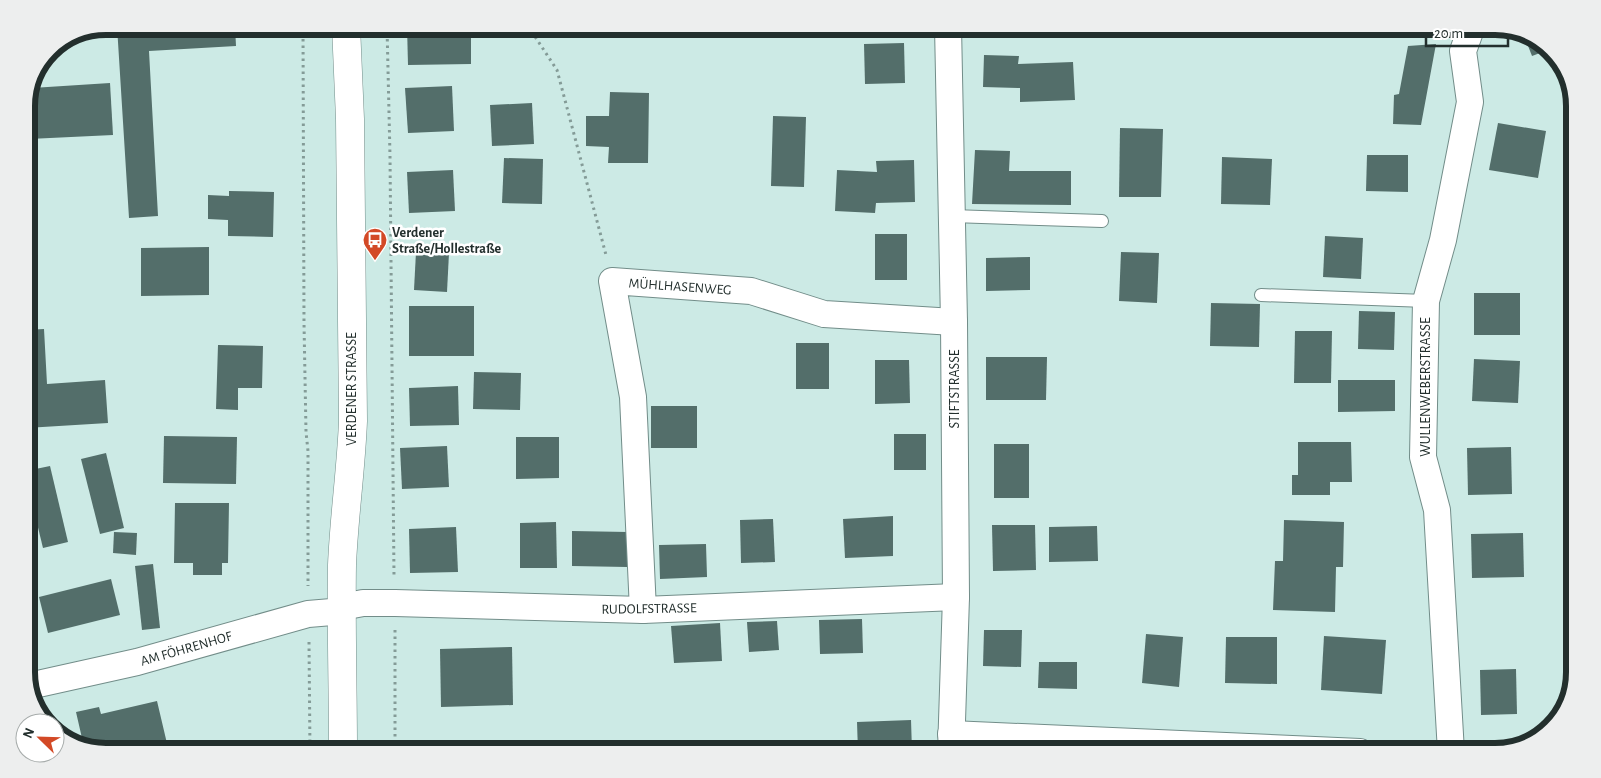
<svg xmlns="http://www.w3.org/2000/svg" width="1601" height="778" viewBox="0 0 1601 778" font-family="'Alegreya Sans',sans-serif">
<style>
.building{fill:#536e6a}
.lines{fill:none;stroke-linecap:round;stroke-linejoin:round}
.service-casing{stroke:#728d89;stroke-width:14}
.minor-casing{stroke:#728d89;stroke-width:28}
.primary-casing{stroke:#728d89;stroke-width:29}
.path{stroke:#849b97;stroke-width:3;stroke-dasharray:2.5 4;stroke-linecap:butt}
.service{stroke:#fff;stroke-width:12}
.minor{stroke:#fff;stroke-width:26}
.primary{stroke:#fff;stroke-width:28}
.labels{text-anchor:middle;stroke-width:5;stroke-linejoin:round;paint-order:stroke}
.poi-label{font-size:14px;font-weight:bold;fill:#232f2d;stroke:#fff;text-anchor:start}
.street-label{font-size:14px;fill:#232f2d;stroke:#fff}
.rim{fill:none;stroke:#232f2d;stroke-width:6}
</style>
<rect width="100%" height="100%" fill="#cceae5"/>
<!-- building -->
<g class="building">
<path d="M117,26H235L236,46L149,51L158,216L129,218Z"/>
<path d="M407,26H471V64L408,65Z"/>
<path d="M1345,26H1380V29L1345,28Z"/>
<path d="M1523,33L1530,34L1548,50L1532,56Z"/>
<path d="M904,43L905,83L865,84L864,44Z"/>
<path d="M1436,44L1421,125L1393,124L1394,95L1399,94L1408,46Z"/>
<path d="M984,55L1019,56L1018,64L1073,62L1075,100L1020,102V88L983,87Z"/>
<path d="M110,83L113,135L29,139L27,100L32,88Z"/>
<path d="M452,86L454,131L408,133L405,88Z"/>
<path d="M610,92L649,93L648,163H608L609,147L586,146V116H609Z"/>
<path d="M532,103L534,144L492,146L490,105Z"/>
<path d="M773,116L806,117L804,187L771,186Z"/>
<path d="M1498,123L1546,131L1538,178L1489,170Z"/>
<path d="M1120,128L1163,129L1161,197H1119Z"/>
<path d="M975,150L1010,151L1009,171H1071V205L972,204Z"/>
<path d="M1367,155H1408V192L1366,191Z"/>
<path d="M1222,157L1272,159L1270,205L1221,204Z"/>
<path d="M504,158L543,159L542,204L502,203Z"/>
<path d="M914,160L915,202L876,203L875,213L835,211L837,170L877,172L876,161Z"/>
<path d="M453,170L455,211L409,213L407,172Z"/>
<path d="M229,191L274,192L273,237L228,236V220L208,219V195L229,196Z"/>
<rect x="875" y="234" width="32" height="46"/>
<path d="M1325,236L1363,238L1361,279L1323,277Z"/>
<path d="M209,247V295L141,296V248Z"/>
<path d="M416,252L449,253L447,292L414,290Z"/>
<path d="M1121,252L1159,253L1157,303L1119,301Z"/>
<path d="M1030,257V290L986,291V258Z"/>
<rect x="1474" y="293" width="46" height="42"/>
<path d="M1211,303L1260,304L1259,347L1210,346Z"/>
<rect x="409" y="306" width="65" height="50"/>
<path d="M1359,311L1395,312L1394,350L1358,349Z"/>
<path d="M44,329L47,384L105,380L108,423L26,428V330Z"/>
<path d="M1295,331H1332L1331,383H1294Z"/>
<rect x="796" y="343" width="33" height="46"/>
<path d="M218,345L263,346L262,388H238V410L216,409Z"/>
<path d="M986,357H1047L1046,400H986Z"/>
<path d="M1474,359L1520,361L1518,403L1472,401Z"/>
<path d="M875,360H909L910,403L875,404Z"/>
<path d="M474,372L521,373L520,410L473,409Z"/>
<path d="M1338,380H1395V411L1338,412Z"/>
<path d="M458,386L459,425L410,426L409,388Z"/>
<rect x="651" y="406" width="46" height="42"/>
<rect x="894" y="434" width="32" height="36"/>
<path d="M164,436L237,437L236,484L163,483Z"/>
<path d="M516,437H559V478L516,479Z"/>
<path d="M1298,442H1351L1352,482H1330V495H1292V475H1298Z"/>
<rect x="994" y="444" width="35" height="54"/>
<path d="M447,446L449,487L402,489L400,448Z"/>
<path d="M1511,447L1512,494L1468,495L1467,448Z"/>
<path d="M106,453L124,528L100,534L81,459Z"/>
<path d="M50,466L68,542L43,548L26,478V471Z"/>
<path d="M175,503H229L228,563H222V575H193V563H174Z"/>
<path d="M893,516V556L845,558L843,519Z"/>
<path d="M773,519L775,562L741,563L740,520Z"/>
<path d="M1284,520L1344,522L1343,567H1336L1335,612L1273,610L1275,561H1283Z"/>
<path d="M556,522L557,568H520V523Z"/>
<path d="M992,525H1035L1036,570L993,571Z"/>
<path d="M1097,526L1098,561L1049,562V527Z"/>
<path d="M456,527L458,572L410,573L409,529Z"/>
<path d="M572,531L628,532L627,567L572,566Z"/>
<path d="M114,532L137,533L136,555L113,553Z"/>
<path d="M1523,533L1524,577L1472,578L1471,534Z"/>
<path d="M706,544L707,577L660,579L659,545Z"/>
<path d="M153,564L160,628L142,630L135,566Z"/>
<path d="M111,579L120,615L48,633L39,597Z"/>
<path d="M862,619L863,653L820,654L819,620Z"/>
<path d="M777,621L779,650L749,652L747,622Z"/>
<path d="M720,623L722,661L674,663L671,626Z"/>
<path d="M984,630H1022L1021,667L983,666Z"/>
<path d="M1146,634L1183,637L1179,687L1142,683Z"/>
<path d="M1324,636L1386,640L1382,694L1321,690Z"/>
<path d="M1226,637H1277V684L1225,683Z"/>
<path d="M512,647L513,705L441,707L440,649Z"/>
<path d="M1039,662H1077V689L1038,688Z"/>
<path d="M1569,668H1575L1569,698H1568Z"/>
<path d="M1516,669L1517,714L1481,715L1480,670Z"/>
<path d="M157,701L169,752H106L84,747L76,712L99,707L101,714Z"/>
<path d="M911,720L912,752H858L857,722Z"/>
</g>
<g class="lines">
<defs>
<g id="service">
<path d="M952,216L1102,221"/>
<path d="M1261,295L1426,301"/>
</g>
<g id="minor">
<path d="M948,26L954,322L956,597L951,752"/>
<path d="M643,610L633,397L612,281L751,291L824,314L954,322"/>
<path d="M29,686L137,662L308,614L332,612L342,607L363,603H395L643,610L956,597"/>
<path d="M951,734L1360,752"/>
<path d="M1451,752L1437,510L1423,457L1426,301L1443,240L1470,102L1463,51L1472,26"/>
</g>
<path id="primary" d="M343,752C343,690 341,627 342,565C344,517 351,470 353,421L350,119L346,26"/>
</defs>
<!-- service casing -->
<use href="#service" class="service-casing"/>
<!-- minor casing -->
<use href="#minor" class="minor-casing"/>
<!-- primary casing -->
<use href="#primary" class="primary-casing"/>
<!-- path -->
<g class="path">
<path d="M303,26L304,323L306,432L308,451V586"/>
<path d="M387,26L390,156L394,576"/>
<path d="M528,26L557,70L606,255"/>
<path d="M395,630V752"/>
<path d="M309,642L310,752"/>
</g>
<!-- service -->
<use href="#service" class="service"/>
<!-- minor -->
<use href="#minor" class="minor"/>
<!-- primary -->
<use href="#primary" class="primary"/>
</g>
<!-- icons -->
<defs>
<symbol id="bus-pin" viewBox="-11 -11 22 30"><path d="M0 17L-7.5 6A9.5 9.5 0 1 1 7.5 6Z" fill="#d34926" stroke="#fff"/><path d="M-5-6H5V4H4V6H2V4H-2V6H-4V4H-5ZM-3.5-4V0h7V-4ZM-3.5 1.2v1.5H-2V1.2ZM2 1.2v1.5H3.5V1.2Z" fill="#fff"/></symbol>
</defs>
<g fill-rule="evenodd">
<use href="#bus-pin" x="361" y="226" width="28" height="38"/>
</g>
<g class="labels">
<!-- poi labels -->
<g class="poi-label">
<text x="392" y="237">Verdener<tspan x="392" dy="16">Straße/Hollestraße</tspan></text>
</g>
<!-- street labels -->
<g class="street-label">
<text transform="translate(680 286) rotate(4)" y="5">MÜHLHASENWEG</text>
<text transform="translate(1425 387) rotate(-90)" y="5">WULLENWEBERSTRASSE</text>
<text transform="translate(351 389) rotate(-90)" y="5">VERDENER STRASSE</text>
<text transform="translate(954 389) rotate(-90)" y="5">STIFTSTRASSE</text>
<text transform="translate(649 608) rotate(-1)" y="5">RUDOLFSTRASSE</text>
<text transform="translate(186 648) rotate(-16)" y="5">AM FÖHRENHOF</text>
</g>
</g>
<!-- crop -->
<path d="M0 0H1601V778H0ZM106 35H1495A71 71 0 0 1 1566 106V672A71 71 0 0 1 1495 743H106A71 71 0 0 1 35 672V106A71 71 0 0 1 106 35Z" fill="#edeeee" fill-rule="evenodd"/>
<path class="rim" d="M106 35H1495A71 71 0 0 1 1566 106V672A71 71 0 0 1 1495 743H106A71 71 0 0 1 35 672V106A71 71 0 0 1 106 35Z"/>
<!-- north arrow -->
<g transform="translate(40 738) rotate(293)"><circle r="24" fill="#ffffff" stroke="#a7acab"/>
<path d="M0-4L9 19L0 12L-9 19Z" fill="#d34926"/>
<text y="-8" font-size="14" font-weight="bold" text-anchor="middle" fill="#232f2d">N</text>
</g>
<!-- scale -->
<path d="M1426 38v8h82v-8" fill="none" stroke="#232f2d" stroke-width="2.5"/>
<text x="1434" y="38" font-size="15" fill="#232f2d" stroke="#ffffff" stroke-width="4" paint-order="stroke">20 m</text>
</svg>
